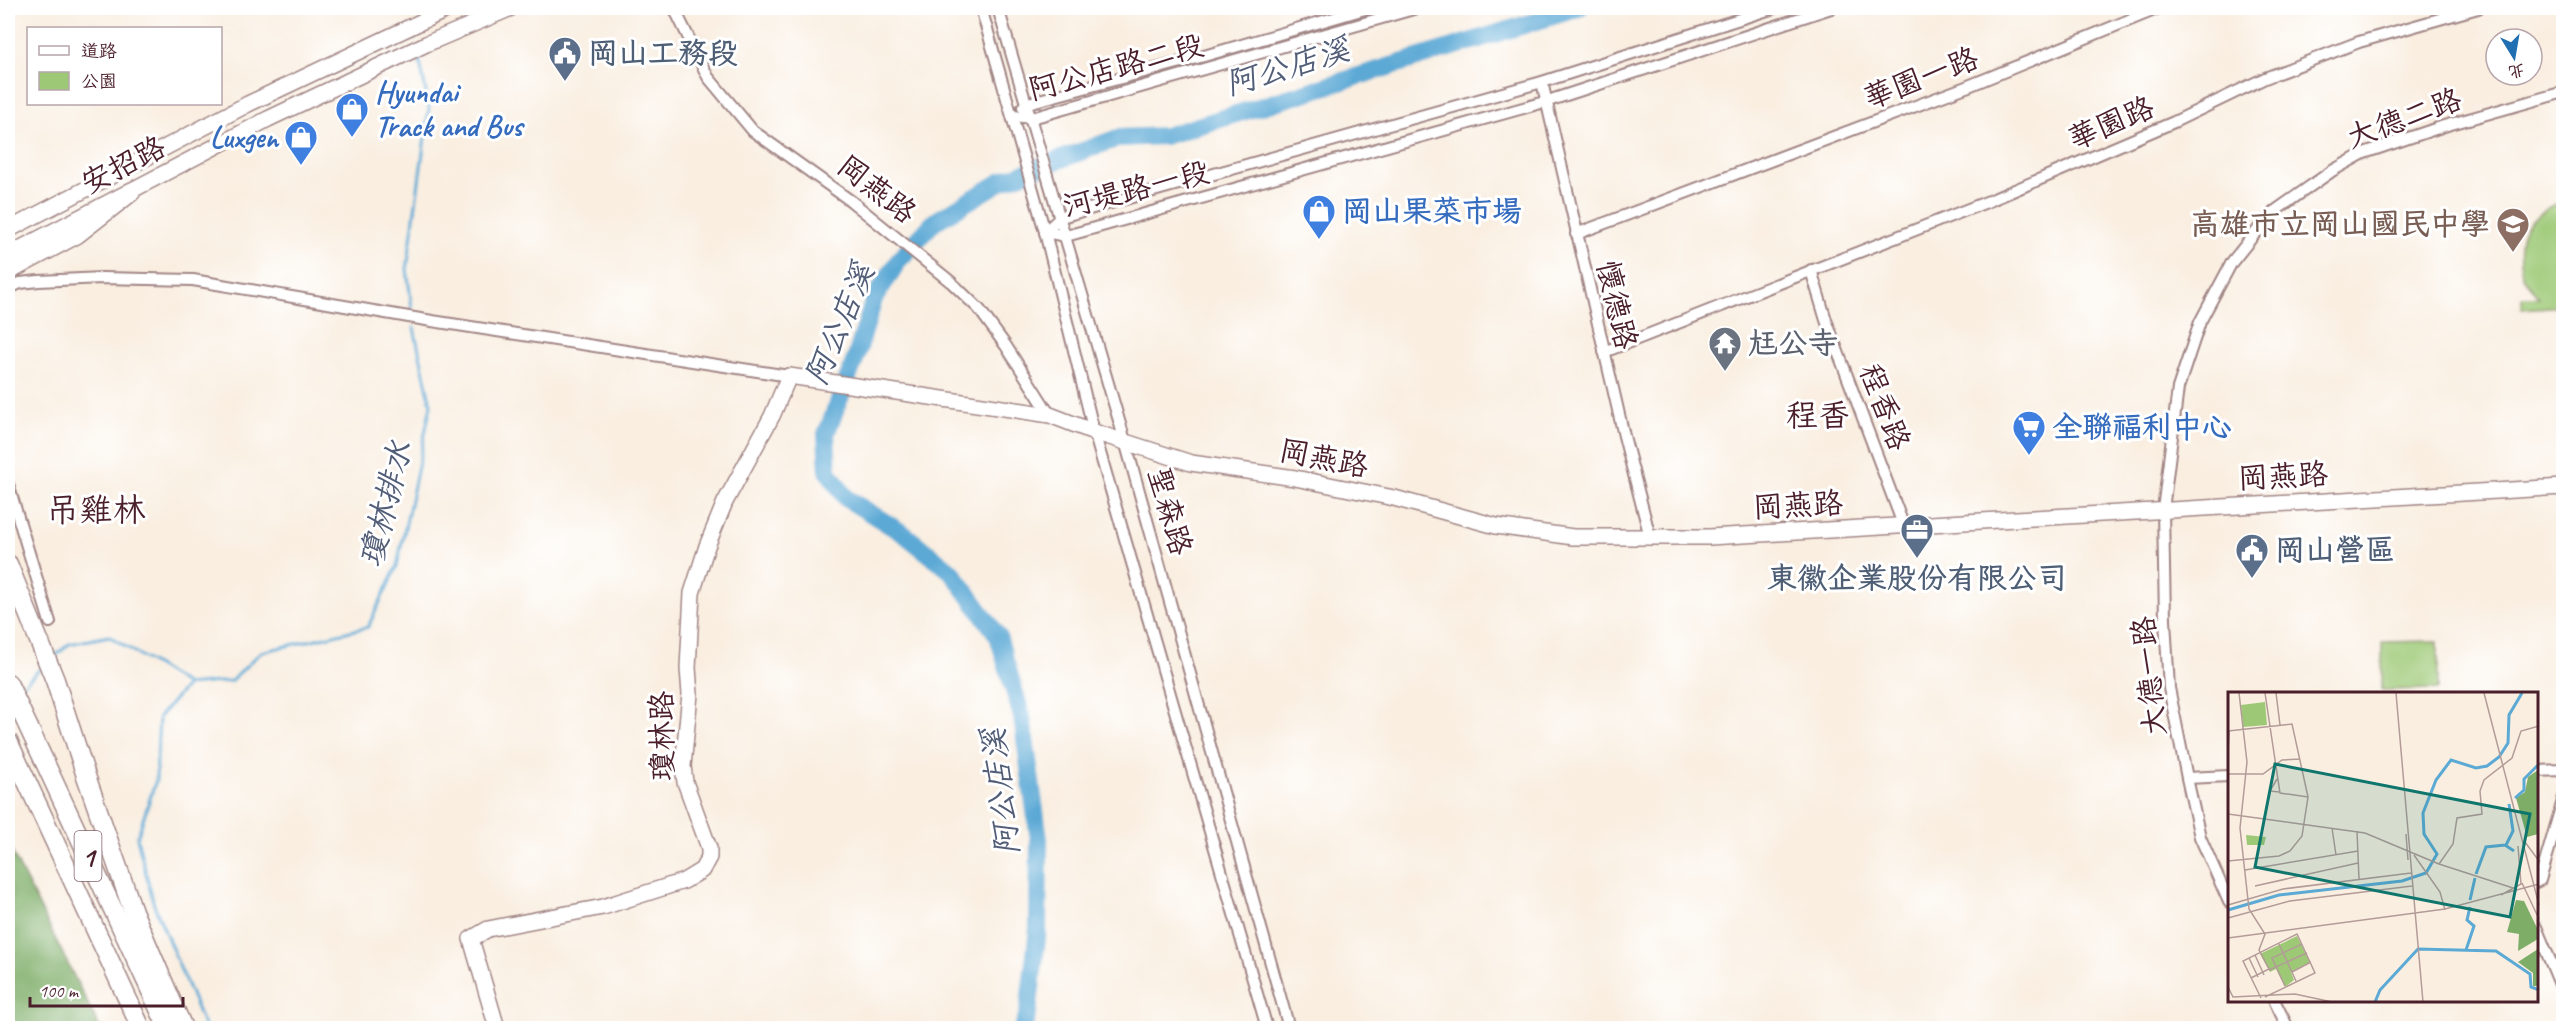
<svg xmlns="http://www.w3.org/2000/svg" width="2571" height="1036" viewBox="0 0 2571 1036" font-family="Caveat,'LXGW WenKai TC',sans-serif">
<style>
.green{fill:#9dc976;stroke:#747450;stroke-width:1.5}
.forest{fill:#7ead67;stroke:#646649;stroke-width:1.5}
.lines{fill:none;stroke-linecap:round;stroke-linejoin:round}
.stream{stroke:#5ba9d5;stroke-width:3}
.river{stroke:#5ba9d5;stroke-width:18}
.street-casing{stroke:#a28686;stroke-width:14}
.secondary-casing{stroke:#a28686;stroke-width:18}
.highway-casing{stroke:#a28686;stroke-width:21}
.street{stroke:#fff;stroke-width:10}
.secondary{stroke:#fff;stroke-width:15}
.highway{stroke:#fff;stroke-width:18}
.labels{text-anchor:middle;stroke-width:6;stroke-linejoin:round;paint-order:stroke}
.shield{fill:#fff;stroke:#80626b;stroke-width:1.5}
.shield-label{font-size:28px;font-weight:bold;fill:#4a1f2b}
.service-label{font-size:30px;font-weight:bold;fill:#4e5e75;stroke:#fff;text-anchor:start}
.street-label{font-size:30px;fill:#4a1f2b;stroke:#fff}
.shop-label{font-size:30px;font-weight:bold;fill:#366cbe;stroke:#fff;text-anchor:start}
.education-label{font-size:30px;font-weight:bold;fill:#785e54;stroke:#fff;text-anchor:end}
.worship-label{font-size:30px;font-weight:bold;fill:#5b616d;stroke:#fff;text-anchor:start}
.water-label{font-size:32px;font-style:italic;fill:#525d77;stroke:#fff}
.neighbourhood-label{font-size:32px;fill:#4a1f2b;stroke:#fff}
.quarter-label{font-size:33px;fill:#4a1f2b;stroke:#fff}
.inset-river{fill:none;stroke:#5ba9d5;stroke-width:3}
.inset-road{fill:none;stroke:#b39b98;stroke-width:1.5}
.view{fill:#0f766e;fill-opacity:0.15;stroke:#0f766e;stroke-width:3}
.inset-edge{fill:none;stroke:#4a1f2b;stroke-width:3}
</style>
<rect width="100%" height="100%" fill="#fff"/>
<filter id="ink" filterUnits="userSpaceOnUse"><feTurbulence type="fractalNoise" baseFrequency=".0167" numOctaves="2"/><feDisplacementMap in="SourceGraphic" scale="12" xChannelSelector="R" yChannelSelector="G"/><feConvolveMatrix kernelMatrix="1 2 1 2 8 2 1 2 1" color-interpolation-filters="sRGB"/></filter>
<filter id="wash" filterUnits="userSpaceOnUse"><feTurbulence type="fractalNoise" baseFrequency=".008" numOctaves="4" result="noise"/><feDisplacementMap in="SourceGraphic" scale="24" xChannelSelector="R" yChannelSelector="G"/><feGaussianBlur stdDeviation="1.35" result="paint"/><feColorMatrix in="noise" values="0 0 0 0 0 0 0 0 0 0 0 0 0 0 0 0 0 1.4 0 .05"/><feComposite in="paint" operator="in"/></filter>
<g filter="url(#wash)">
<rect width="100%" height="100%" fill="#f9eee0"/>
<!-- green -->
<g class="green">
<path d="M2563,200V306L2522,309V297H2539C2534,291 2527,285 2524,279C2519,266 2517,240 2525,228C2534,215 2550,207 2563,200Z"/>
<path d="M2438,641V689L2382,690V642Z"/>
</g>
<!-- forest -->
<path class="forest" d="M8,844L100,1028H8Z"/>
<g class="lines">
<!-- stream -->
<g class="stream">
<path d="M409,8L411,16"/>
<path d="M414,34L415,39"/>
<path d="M412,309L407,269L429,108L419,57"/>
<path d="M53,658L69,644L109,636L187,685L231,681L261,652L368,627L397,566L431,405L414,328"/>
<path d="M24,684L42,667"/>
<path d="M187,685L159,717L156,780L137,838L154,905L205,1028"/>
</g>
<!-- river -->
<path class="river" d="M1023,1028L1028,1013L1038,929L1039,840L1022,717L998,636L952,572L904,534L846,498L828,471L826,434L856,357L874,299L899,260L934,222L1002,181L1118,138L1165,136L1579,8"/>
</g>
</g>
<g filter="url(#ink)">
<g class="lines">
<defs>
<g id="street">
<path d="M674,8L708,77L753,131L851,201L951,282L979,309L1006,346L1050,415"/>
<path d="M981,8L1045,232L1094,432L1267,1028"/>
<path d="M998,8L1125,441L1289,1028"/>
<path d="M1542,82L1624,436L1650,537"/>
<path d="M1023,107L1028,103L1204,56L1368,8"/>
<path d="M1013,116L1032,118L1417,8"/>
<path d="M1045,232L1066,236L1548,101L1831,8"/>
<path d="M1045,232L1061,217L1542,82L1774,8"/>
<path d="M1576,234L1966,87L2159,8"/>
<path d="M1811,270L1826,320L1904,527"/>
<path d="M8,289L20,283L39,281L102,278L193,280L432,321L789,376"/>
<path d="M1604,352L1989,201L2174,122L2265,78L2359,42L2478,8"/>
<path d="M8,484L50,622"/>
<path d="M2536,771L2564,770"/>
<path d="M2187,778L2229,776"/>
<path d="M2536,882L2540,880L2564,797"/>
<path d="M2229,902L2200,837L2187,778L2169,688L2165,620L2163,510L2178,388L2200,322L2232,262L2265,221L2275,211L2332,171L2364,153L2444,126L2564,92"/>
<path d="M2536,927L2564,994"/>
<path d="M2275,1002L2288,1028"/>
</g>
<g id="secondary">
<path d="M8,230L248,104L450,8"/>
<path d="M8,255L268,119L426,44L511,8"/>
<path d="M497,1028L471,939L488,929L603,907L684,881L702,870L709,857V848L685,782L683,766L690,694L688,668L692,593L707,546L725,502L772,416L789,376L1050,415L1094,432L1191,463L1295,478L1394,498L1496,526L1573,537H1709L2564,487"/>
</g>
<g id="highway">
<path d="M8,271L77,234L131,192"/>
<path d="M8,564L55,680L86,776L133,911L183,1028"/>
<path d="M8,683L168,1028"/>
<path d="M8,741L141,1028"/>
</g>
</defs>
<!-- street casing -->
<use href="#street" class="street-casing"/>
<!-- secondary casing -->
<use href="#secondary" class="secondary-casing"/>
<!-- highway casing -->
<use href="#highway" class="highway-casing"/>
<!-- street -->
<use href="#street" class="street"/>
<!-- secondary -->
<use href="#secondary" class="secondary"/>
<!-- highway -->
<use href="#highway" class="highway"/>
</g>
</g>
<!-- icons -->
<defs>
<symbol id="civic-pin" viewBox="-11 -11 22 30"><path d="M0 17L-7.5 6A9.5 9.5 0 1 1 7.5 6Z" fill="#5c6f8a" stroke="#fff"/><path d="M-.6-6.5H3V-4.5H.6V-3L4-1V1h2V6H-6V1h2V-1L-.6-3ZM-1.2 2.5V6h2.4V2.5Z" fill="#fff"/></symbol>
<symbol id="shop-pin" viewBox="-11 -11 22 30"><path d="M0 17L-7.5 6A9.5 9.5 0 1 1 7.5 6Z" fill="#3f7fe0" stroke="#fff"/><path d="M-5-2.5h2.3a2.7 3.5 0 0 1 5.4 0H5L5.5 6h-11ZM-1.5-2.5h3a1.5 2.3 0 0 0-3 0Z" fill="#fff"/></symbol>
<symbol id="school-pin" viewBox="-11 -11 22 30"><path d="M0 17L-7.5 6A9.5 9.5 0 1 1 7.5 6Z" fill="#8d6e63" stroke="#fff"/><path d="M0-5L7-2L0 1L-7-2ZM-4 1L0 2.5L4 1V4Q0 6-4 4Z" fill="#fff"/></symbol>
<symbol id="temple-pin" viewBox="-11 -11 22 30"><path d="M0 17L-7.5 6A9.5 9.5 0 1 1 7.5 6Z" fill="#6b7280" stroke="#fff"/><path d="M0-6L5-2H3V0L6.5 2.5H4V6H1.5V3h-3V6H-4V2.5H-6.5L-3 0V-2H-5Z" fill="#fff"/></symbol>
<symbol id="supermarket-pin" viewBox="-11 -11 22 30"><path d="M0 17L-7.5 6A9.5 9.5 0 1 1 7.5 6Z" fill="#3f7fe0" stroke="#fff"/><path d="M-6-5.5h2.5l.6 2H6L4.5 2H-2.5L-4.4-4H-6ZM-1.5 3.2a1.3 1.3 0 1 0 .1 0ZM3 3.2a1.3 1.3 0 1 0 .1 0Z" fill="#fff"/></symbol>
<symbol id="office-pin" viewBox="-11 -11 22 30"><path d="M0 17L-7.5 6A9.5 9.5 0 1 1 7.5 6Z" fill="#5c6f8a" stroke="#fff"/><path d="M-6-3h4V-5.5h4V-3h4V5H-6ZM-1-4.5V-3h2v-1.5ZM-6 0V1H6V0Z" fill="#fff"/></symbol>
</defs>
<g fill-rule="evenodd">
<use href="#civic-pin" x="546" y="34" width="38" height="52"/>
<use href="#shop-pin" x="333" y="90" width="38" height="52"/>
<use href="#shop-pin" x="282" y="118" width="38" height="52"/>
<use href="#shop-pin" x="1300" y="192" width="38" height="52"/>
<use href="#school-pin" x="2494" y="205" width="38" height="52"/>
<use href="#temple-pin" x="1706" y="324" width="38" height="52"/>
<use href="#supermarket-pin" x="2010" y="408" width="38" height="52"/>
<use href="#office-pin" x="1898" y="511" width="38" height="52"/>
<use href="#civic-pin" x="2233" y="531" width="38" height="52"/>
</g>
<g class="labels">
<!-- shield labels -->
<rect class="shield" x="74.5" y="831" width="27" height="50" rx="4.5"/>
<g class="shield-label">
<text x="88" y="866">1</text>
</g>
<!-- service labels -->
<g class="service-label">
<text x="588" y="63">岡山工務段</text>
<text x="2275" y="560">岡山營區</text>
<text x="1917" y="588" text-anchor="middle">東徽企業股份有限公司</text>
</g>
<!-- street labels -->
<g class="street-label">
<text transform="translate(1116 67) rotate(-15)" y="10">阿公店路二段</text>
<text transform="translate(1921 78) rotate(-21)" y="10">華園一路</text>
<text transform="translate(2404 118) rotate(-20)" y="10">大德二路</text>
<text transform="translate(2111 123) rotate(-23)" y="10">華園路</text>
<text transform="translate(123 165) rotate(-27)" y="10">安招路</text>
<text transform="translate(877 189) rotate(38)" y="10">岡燕路</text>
<text transform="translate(1136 189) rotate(-14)" y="10">河堤路一段</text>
<text transform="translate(1617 305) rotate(77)" y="10">懷德路</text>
<text transform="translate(1885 407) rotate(69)" y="10">程香路</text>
<text transform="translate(1324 458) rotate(11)" y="10">岡燕路</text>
<text transform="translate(2283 476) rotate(-3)" y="10">岡燕路</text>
<text transform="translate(1798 505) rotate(-3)" y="10">岡燕路</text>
<text transform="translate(1170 511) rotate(74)" y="10">聖森路</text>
<text transform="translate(2149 676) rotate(-96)" y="10">大德一路</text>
<text transform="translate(662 736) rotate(-91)" y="10">瓊林路</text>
</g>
<!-- shop labels -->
<g class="shop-label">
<text x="375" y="102">Hyundai<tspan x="375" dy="34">Track and Bus</tspan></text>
<text x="278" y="147" text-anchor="end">Luxgen</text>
<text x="1342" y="221">岡山果菜市場</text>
<text x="2052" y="437">全聯福利中心</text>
</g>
<!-- education labels -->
<g class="education-label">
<text x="2490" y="234">高雄市立岡山國民中學</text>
</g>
<!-- worship labels -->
<g class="worship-label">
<text x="1748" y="353">尪公寺</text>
</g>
<!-- water labels -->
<g class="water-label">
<text transform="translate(1287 66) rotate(-17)" y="11">阿公店溪</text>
<text transform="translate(839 324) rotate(-67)" y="11">阿公店溪</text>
<text transform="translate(385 504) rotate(-76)" y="11">瓊林排水</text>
<text transform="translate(1000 792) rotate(-97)" y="11">阿公店溪</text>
</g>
<!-- neighbourhood labels -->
<g class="neighbourhood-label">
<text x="1818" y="426">程香</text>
</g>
<!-- quarter labels -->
<g class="quarter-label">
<text x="96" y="521">吊雞林</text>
</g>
</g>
<!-- overview -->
<g transform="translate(2228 692)">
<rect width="310" height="310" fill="#f9eee0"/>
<path d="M37,10L39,33L15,35L13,13ZM18,143L38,145L36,153H19ZM69,244L82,270L63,280L66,288L57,295L48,277L42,280L32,262Z" fill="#9dc976"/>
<path d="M310,78V142L299,145L288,106L297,100L300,85ZM288,208L296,209L311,240L310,247L290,259L291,242L279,240ZM310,257V294H305V281L290,270Z" fill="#7ead67"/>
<path class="inset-river" d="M287,106L296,98V87L311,72M278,153L285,139L281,112M248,182L258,155L277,153L286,159M242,208L247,186M0,218L51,203L174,189L198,181L209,162L196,142L195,121L208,88L223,68L248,76L259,74L271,65L280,51L281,23L294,1M238,258L246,234L239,228L242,215M147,310L152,298L190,257L268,259L302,282L303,295L311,298"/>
<path class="inset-road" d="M11,1L19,70L12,136L21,217L37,242L31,258L41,277L23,286M37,1L52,101L80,105M48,1L52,33M168,1L195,310M256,1L311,213M0,39L64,32L80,105L74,144L62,159L51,164L0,169M0,61L1,39M0,82H35L54,68L72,67M49,87L42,99L51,100M0,122L137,141L211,172L225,152L229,126L254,122L252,99L256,88L284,66L293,39L311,34M104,136L108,163M129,139L131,187M178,142L180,168M297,150L311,169M186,163L212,200L217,218M211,172L285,196M17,178L130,159M294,191L311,227M27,194L130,171M273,203L293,192L290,154M0,213L55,197L183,181M0,226L62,209L184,194M0,246L217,217L311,192M51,252L68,289M27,263L36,283M21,266L30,285M41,278L79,261M64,280L83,270M57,294L44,266L74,252M0,295L5,305L67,302L104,310M33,306L15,269L69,242L87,281L37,305"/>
<path class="view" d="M47,72L302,122L282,225L27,175Z"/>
<rect width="310" height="310" class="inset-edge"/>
</g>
<!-- margin -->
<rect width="2571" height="1036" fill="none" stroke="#fff" stroke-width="30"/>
<!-- legend -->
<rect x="27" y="27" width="195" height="78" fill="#ffffff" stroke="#b7a5aa" stroke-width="1.5"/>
<rect x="39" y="46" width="30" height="9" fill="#ffffff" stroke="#b7a5aa" stroke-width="1.5"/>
<text x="81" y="57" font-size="18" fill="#4a1f2b">道路</text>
<rect x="39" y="72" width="30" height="18" fill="#9dc976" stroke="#b7a5aa" stroke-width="1.5"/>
<text x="81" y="87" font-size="18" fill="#4a1f2b">公園</text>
<!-- north arrow -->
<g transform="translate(2514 57) rotate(169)"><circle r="28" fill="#ffffff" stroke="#b7a5aa" stroke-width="1.5"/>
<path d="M0-4.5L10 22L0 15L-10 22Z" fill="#1f6fb2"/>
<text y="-9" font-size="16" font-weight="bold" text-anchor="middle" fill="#4a1f2b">北</text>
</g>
<!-- scale -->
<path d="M30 997v9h153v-9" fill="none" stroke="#4a1f2b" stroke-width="3"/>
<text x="39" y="997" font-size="18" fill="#4a1f2b" stroke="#ffffff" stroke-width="4.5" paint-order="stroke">100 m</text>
</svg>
